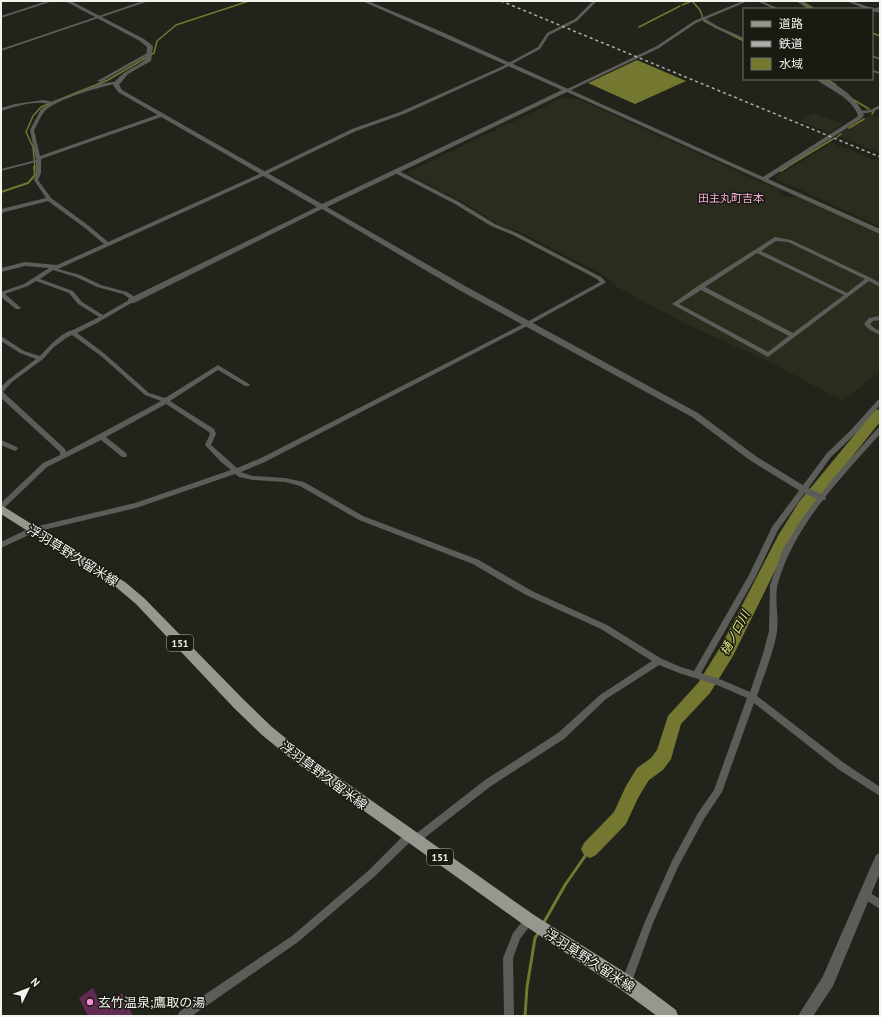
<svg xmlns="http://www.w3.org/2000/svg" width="881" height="1017" viewBox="0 0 881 1017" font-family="'PT Sans','Noto Sans JP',sans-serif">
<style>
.built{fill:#2b2c1e}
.water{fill:#74772f}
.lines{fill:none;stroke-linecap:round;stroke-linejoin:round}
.stream-far2{stroke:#74772f;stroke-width:1.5}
.stream-far1{stroke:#74772f;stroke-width:2}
.stream{stroke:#74772f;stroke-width:3}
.river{fill:#74772f;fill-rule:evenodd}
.building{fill:#622b51}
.minor{fill:#5c5d58;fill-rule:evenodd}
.tertiary{fill:#5c5d58;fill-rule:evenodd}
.primary{fill:#96978e;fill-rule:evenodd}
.rail{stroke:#aeafa9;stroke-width:1.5;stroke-dasharray:3 3;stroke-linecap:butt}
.poi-dot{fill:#f491d3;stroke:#191a12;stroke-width:1.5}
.labels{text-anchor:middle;stroke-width:3;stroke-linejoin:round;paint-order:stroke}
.shield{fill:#191a12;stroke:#b1b2ab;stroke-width:1}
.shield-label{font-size:10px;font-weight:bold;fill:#f2f3ed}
.far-quarter-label{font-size:11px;fill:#f2acda;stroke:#191a12}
.water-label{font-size:12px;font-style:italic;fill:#e4e984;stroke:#191a12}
.near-street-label{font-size:13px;fill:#f2f3ed;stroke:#191a12}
.near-poi-label{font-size:13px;fill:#f2f3ed;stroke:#191a12;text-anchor:start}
</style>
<rect width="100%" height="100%" fill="#22231b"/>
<!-- built -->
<g class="built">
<path d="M562,98L578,99L765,184L776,187L780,190V194L786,197H799L880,234V371L843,401L770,362L688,325L615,286L607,277L588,267L518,231L498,224L461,201L406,173Z"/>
<path d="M814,113L843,124L829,133L800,121Z"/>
<path d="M871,114L876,118L880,116V153L837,135Z"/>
<path d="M832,143L880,162V226L776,179V177Z"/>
</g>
<!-- water -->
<path class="water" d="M637,60L686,81L635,104L588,83Z"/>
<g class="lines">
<!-- stream-far2 -->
<g class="stream-far2">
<path d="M692,1L700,10L704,21L744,41"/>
<path d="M801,1L814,9"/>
<path d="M682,5L692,1"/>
<path d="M639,27L680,6"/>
<path d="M872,33L880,36"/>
<path d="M826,79L836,85"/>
<path d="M854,100L869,109"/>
<path d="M872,114L874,111"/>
<path d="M849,128L864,119"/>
<path d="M837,137L841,134"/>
<path d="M35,168L33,147L26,132L33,116L41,107L108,80L154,53L157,41L176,25L249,1"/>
<path d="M785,168L833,139"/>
</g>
<!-- stream-far1 -->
<g class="stream-far1">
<path d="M781,171L787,167"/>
<path d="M1,192L28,183L35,175L34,167"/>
</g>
<!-- stream -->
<g class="stream">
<path d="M543,924L565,885L590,849"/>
<path d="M525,1016L527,987L535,938L539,932"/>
</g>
<!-- river -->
<path class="river" d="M880,409V422L809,510L792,536L733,656L710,693L681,724L671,759L663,770L649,780L638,798L626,824L596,855L590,858L584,855L581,849L584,843L614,812L626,786L637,768L651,758L657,750L668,716L698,683L721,646L779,534L799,502L875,410Z"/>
</g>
<!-- building -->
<path class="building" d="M93,988L101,1005L122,993L133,1016H88L79,998Z"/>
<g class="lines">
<!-- minor -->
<g class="minor">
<path d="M47,1H53L1,18V16Z"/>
<path d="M143,1H149L1,51V49Z"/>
<path d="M593,1H597L577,21L549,35L540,49L503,69L404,114L356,131L259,178L58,269L80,275L101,285L127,292L138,299L137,300H133V302L97,323L77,333L105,354L149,393L165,398L218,365L249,384L250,385L249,386H245L218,370L170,401L214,429L216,434L211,445L237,468L261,458L525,323L600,282L597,279L513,235L491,226L455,204L393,172V170H397L459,202L495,224L517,233L601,277L606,282L605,283L529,325L265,462L241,472L243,473L253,476L285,478L304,482L363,516L479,560L532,591L607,625L662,659L681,667L694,671L749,575L772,527L827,453L850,431L878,400L880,399V405L854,435L831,457L778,530L755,578L701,673L722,680L750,692L763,654L769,631L770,585L783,549L803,517L834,477L878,428H880V434C840,479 795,524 778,583C774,597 779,617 777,632C773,654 764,675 757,696L844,763L880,787V796L838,769L754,703L722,792L704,819L678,867L653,923L630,987L626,988L622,987L621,983L646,919L672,861L698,813L714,790L747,698L717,685L679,673L659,665L606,699L564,739L491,786L418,843L415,844L412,843L411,841L374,877L298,942L192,1016H178L179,1012L292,936L368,871L406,833L409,832L412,833L413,836L485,780L558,733L600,695L652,661L601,629L526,595L473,564L359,520L300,486L285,482L253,480L239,477L235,474L136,508L35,532L1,548V542L30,528L135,503L231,470L221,462L205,445L210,434L209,432L166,404L106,437L126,453L127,455L126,457H122L101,440L47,467L3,509L1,510V503L43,463L60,455V452L1,398V387L8,380L36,359L20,353L1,341V336L24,351L40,356C48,347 62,332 73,330L99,317L78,304L69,293L36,281L28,286L5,294L21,308L20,309H16L1,297V292L24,284L49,268L25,266L1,272V268L25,262L57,265L104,244L85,228L48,201L1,213V209L46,198L34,180L36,173V162L1,171V169L36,160L30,130L41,109L49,104C33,100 16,107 1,111V108L15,104L43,100L53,102L99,84L119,81V83C103,86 56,99 45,111C40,116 38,124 34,130L40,156L160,114H164V116L41,159L42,160L41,161V173L38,180L51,198L89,226L108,242L255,176L352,129L400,112L501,67L538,47L547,33L575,19ZM53,270L76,277L97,287L123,294L132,300H129L103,315L82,302L73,291L40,279ZM72,335L101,356L145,395L161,401L66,452L65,449L3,392L12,382L43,359L53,348L66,338Z"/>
<path d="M743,1H748L706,19L717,26L744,38V40L715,28L703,20L696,23L659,48L569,91L565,90L657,46L694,21Z"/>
<path d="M757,1H762L779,9H774Z"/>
<path d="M796,1H801L813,9H808Z"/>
<path d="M846,1H852L880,11V13L872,11V9H866Z"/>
<path d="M149,52L152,53L101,82L97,81Z"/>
<path d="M872,55L880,58V60L872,57Z"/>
<path d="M872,70L880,72V74L872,72Z"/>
<path d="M880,105V108C873,112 865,115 858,112L860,111L870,110Z"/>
<path d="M775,237L791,240L871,278L880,283V287L869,281L768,357L672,304L698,286ZM776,241L788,242L865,279L847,293L761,251ZM757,253L844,295L793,333L705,287ZM701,290L789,336L768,352L679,304Z"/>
<path d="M880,316V320L873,321L870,324L874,328L880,331V335L870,330L864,324L869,318Z"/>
<path d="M1,440L17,447L18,449L15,451L1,445Z"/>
<path d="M864,889L880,899V909L861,897L859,894L861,891Z"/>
<path d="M529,915L532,917L534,920L532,923L520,939L513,958L514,1016H504L503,958L513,933L526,917Z"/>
</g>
<!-- tertiary -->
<g class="tertiary">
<path d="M65,1H71L144,39L153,46L151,61L128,74L119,85L122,90L322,204L562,90L362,1H368L442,32L763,177L857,117L858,115C850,96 831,91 816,79C835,79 857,98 864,115L861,119L768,179L880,229V234L567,92L327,207L465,286L698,413L757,457L806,487L825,496L826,498L825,500H819L800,491L751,461L692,417L459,290L322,209L134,303H128V299L317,207L118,92L113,85C121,71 135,68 146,59L147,47L140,41Z"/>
<path d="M880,7V10L872,12V9Z"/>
<path d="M880,853V873L833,986L813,1016H798L823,976L876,855Z"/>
</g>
<!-- primary -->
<path class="primary" d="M1,505L125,582L144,598L244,700L272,727L304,753L534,915L632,977L676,1010L678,1016H657L620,989L524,925L294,761L262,735L234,708L136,604L117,588L1,514Z"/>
<!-- rail -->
<path class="rail" d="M501,1L880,157"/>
</g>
<!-- markers -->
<circle class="poi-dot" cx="90" cy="1002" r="4"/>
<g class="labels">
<!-- shield labels -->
<g class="shield">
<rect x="167" y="635" width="26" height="16" rx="3"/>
<rect x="427" y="849" width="26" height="16" rx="3"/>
</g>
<g class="shield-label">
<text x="180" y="647">151</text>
<text x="440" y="861">151</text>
</g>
<!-- far-quarter labels -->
<g class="far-quarter-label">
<text x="731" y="202">田主丸町吉本</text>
</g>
<!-- water labels -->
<g class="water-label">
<text transform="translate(735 633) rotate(-62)" y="4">樋ノ口川</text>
</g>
<!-- near-street labels -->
<g class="near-street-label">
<text transform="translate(73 555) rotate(32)" y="5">浮羽草野久留米線</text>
<text transform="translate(324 775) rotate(37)" y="5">浮羽草野久留米線</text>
<text transform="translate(590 960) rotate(33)" y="5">浮羽草野久留米線</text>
</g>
<!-- near-poi labels -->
<g class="near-poi-label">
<text x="98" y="1007">玄竹温泉;鷹取の湯</text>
</g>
</g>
<!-- border -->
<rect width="881" height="1017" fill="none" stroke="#f2f3ed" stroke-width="4"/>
<!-- legend -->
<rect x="743" y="8" width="130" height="72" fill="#191a12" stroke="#70716a"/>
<rect x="751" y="21" width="20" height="6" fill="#96978e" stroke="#70716a"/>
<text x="779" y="28" font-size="12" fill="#f2f3ed">道路</text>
<rect x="751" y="41" width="20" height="6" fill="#aeafa9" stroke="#70716a"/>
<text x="779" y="48" font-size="12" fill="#f2f3ed">鉄道</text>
<rect x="751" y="58" width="20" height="12" fill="#74772f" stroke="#70716a"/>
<text x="779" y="68" font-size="12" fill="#f2f3ed">水域</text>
<!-- north arrow -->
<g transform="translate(28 989) rotate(47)" stroke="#191a12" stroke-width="3" paint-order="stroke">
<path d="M0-3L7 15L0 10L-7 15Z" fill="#f2f3ed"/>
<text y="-6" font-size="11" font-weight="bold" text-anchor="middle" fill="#f2f3ed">N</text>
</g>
</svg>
